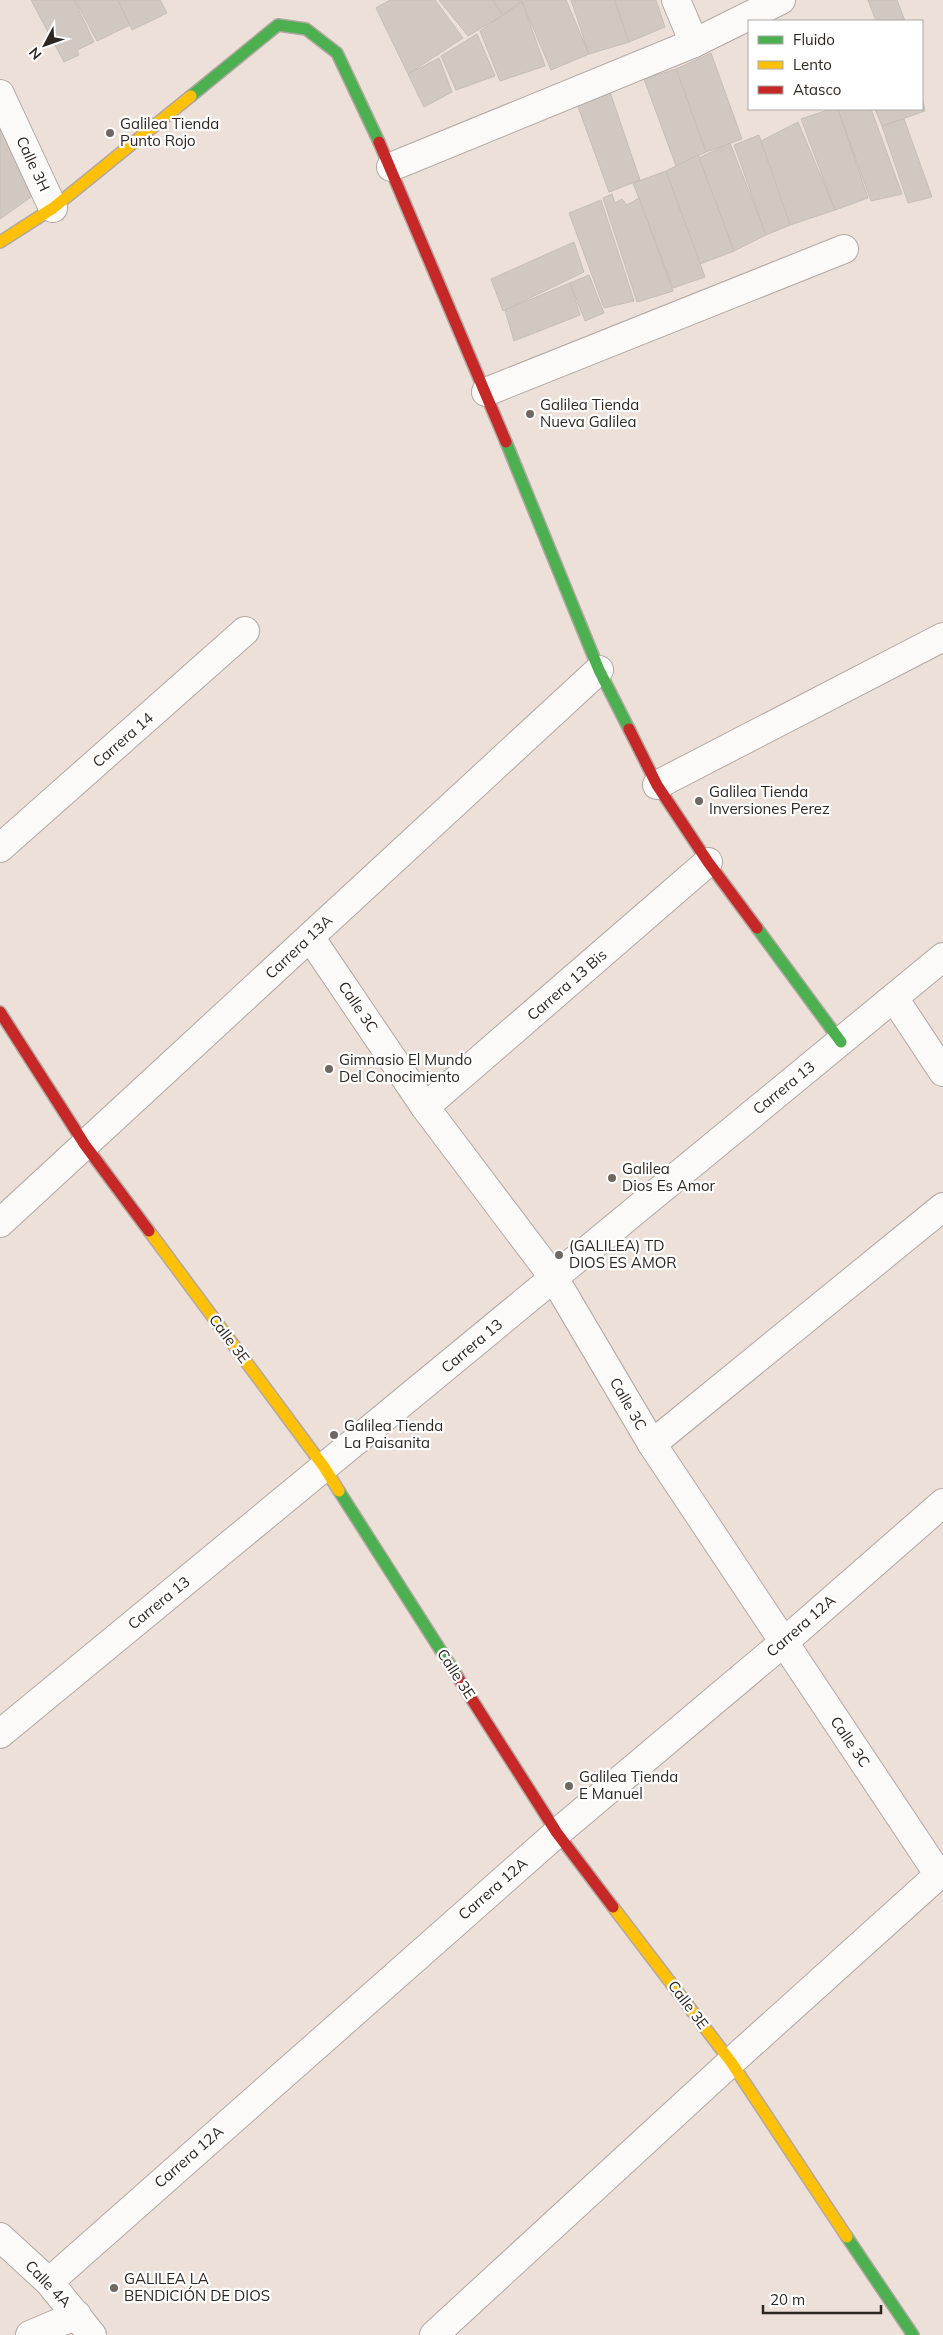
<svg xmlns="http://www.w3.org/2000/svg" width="943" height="2335" viewBox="0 0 943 2335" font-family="Mulish,sans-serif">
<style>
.building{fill:#d0c8c1;stroke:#c6beb7}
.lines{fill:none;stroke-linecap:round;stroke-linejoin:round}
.street-casing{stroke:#b2a8a3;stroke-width:30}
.fast-casing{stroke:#b2a8a3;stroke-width:14}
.slow-casing{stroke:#b2a8a3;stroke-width:14}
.jam-casing{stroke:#b2a8a3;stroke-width:14}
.street{stroke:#fcfaf9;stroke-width:28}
.fast{stroke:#4caf50;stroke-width:11}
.slow{stroke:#ffc107;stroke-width:11}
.jam{stroke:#c62828;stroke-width:11}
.poi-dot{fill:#706761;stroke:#fff;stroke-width:2}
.labels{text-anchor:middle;stroke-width:4.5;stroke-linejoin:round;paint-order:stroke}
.poi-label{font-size:15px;fill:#2e2621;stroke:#fff;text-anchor:start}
.street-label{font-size:15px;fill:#2e2621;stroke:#fff}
</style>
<rect width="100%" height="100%" fill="#ece0d9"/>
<!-- building -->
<g class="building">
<path d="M31,0H74L94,42L77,50L79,55L64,62Z"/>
<path d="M75,0H118L130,25L97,41Z"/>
<path d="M118,0H160L167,13L132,30Z"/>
<path d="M390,0H435L463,38L408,74L376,8Z"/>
<path d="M439,0H492L503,15L468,36Z"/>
<path d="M493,0H523L503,15Z"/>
<path d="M526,0H566L589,54L551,70L522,2Z"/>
<path d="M571,0H614L629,42L589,54Z"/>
<path d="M615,0H656L665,27L629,42Z"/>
<path d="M868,0H897L905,21H876Z"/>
<path d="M522,2L545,66L500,81L480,31Z"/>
<path d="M477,34L495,76L456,90L441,56Z"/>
<path d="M711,53L742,139L706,152L676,69Z"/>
<path d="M439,58L452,92L424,107L408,74Z"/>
<path d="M676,69L706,152L676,166L644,79Z"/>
<path d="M610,92L640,180L609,192L577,104Z"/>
<path d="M922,96L925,111L882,126L875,109H922Z"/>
<path d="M831,109H838L868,198L835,210L801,119Z"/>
<path d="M838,109H871L902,194L871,201Z"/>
<path d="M904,119L932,197L908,203L882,126Z"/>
<path d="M798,122L835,210L790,225L761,141Z"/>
<path d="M0,125L41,190L0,219Z"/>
<path d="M759,135L790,225L766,235L734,145Z"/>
<path d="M730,143L766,235L734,251L699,158Z"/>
<path d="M698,155L734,251L700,264L666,171Z"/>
<path d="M666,171L705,277L673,288L633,183Z"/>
<path d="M612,194L615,203L622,199L627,205L639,198L673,291L637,302L603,198Z"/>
<path d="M601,200L634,301L604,308L569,213Z"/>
<path d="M574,242L584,272L503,311L491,279Z"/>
<path d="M589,275L604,313L585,321L570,283Z"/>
<path d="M570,283L580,315L514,341L505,310Z"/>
</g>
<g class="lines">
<defs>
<g id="street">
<path d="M676,0L694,43"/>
<path d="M0,94L53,208"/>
<path d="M391,167L694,43L781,0"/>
<path d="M486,392L844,249"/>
<path d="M657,785L943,637"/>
<path d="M0,848L245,631"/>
<path d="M310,937L425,1107L554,1278L652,1444L939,1875"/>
<path d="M894,998L943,1072"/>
<path d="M425,1107L708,862"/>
<path d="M0,1223L599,670"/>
<path d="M652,1444L943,1207"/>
<path d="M0,1734L943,957"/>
<path d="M0,2237L49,2282L92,2335"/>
<path d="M49,2282L557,1833L784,1642L943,1503"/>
<path d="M30,2335L77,2315"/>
<path d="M434,2335L731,2062L943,1871"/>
</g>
<g id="fast">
<path d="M191,96L278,25L306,29L337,53L379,142"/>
<path d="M506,442L599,670L629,729"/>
<path d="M757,928L841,1042"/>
<path d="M339,1491L457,1676"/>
<path d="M847,2237L913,2335"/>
</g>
<g id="slow">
<path d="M0,242L53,208L191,96"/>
<path d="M149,1231L324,1467L339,1491"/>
<path d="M613,1907L731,2062L847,2237"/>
</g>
<g id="jam">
<path d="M379,142L506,442"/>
<path d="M629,729L657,785L708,862L757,928"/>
<path d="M0,1012L85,1145L149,1231"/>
<path d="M457,1676L557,1833L613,1907"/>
</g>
</defs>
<!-- street casing -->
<use href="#street" class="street-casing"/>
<!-- fast casing -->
<use href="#fast" class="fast-casing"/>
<!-- slow casing -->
<use href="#slow" class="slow-casing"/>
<!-- jam casing -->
<use href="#jam" class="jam-casing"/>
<!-- street -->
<use href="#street" class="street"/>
<!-- fast -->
<use href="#fast" class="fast"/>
<!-- slow -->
<use href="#slow" class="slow"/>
<!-- jam -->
<use href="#jam" class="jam"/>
</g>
<!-- markers -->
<g class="poi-dot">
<circle cx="110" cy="133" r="5"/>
<circle cx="530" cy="414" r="5"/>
<circle cx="699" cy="801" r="5"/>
<circle cx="329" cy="1069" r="5"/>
<circle cx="612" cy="1178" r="5"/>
<circle cx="559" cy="1255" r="5"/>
<circle cx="334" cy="1435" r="5"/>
<circle cx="569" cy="1786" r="5"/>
<circle cx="114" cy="2288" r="5"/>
</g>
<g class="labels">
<!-- poi labels -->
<g class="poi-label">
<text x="120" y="129">Galilea Tienda<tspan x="120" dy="17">Punto Rojo</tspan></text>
<text x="540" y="410">Galilea Tienda<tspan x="540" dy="17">Nueva Galilea</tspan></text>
<text x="709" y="797">Galilea Tienda<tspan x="709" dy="17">Inversiones Perez</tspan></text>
<text x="339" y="1065">Gimnasio El Mundo<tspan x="339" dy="17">Del Conocimiento</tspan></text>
<text x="622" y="1174">Galilea<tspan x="622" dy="17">Dios Es Amor</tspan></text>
<text x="569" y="1251">(GALILEA) TD<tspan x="569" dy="17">DIOS ES AMOR</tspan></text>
<text x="344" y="1431">Galilea Tienda<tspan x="344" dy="17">La Paisanita</tspan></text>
<text x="579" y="1782">Galilea Tienda<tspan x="579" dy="17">E Manuel</tspan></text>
<text x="124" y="2284">GALILEA LA<tspan x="124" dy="17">BENDICIÓN DE DIOS</tspan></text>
</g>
<!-- street labels -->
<g class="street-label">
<text transform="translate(33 164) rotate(65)" y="5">Calle 3H</text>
<text transform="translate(123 740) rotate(-41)" y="5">Carrera 14</text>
<text transform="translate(299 947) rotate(-43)" y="5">Carrera 13A</text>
<text transform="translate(567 985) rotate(-41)" y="5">Carrera 13 Bis</text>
<text transform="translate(358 1007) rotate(56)" y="5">Calle 3C</text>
<text transform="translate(784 1088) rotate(-39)" y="5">Carrera 13</text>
<text transform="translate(229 1339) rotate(53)" y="5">Calle 3E</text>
<text transform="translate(472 1346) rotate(-40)" y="5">Carrera 13</text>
<text transform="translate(628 1404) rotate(60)" y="5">Calle 3C</text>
<text transform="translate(159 1603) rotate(-39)" y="5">Carrera 13</text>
<text transform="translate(801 1626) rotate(-41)" y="5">Carrera 12A</text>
<text transform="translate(456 1674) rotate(57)" y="5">Calle 3E</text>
<text transform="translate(850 1742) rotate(56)" y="5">Calle 3C</text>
<text transform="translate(493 1889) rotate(-41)" y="5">Carrera 12A</text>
<text transform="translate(688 2005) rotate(53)" y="5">Calle 3E</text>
<text transform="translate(189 2157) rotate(-41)" y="5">Carrera 12A</text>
<text transform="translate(48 2284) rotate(46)" y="5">Calle 4A</text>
</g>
</g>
<!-- legend -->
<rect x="748" y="20" width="175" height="90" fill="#ffffff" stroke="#aba8a6"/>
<rect x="758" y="36" width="25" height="8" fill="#4caf50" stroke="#aba8a6"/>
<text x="793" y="45" font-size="15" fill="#2e2621">Fluido</text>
<rect x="758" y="61" width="25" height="8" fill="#ffc107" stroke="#aba8a6"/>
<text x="793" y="70" font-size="15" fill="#2e2621">Lento</text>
<rect x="758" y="86" width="25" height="8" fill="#c62828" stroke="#aba8a6"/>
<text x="793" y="95" font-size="15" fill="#2e2621">Atasco</text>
<!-- north arrow -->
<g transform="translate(45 45) rotate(229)" stroke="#ffffff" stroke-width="4" paint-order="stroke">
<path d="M0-4L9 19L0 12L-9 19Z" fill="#2e2621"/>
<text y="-8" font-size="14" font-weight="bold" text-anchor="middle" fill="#2e2621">N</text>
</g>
<!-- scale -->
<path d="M763 2305v8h118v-8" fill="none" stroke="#2e2621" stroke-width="2.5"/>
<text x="770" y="2305" font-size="15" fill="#2e2621" stroke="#ffffff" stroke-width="4" paint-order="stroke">20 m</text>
</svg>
